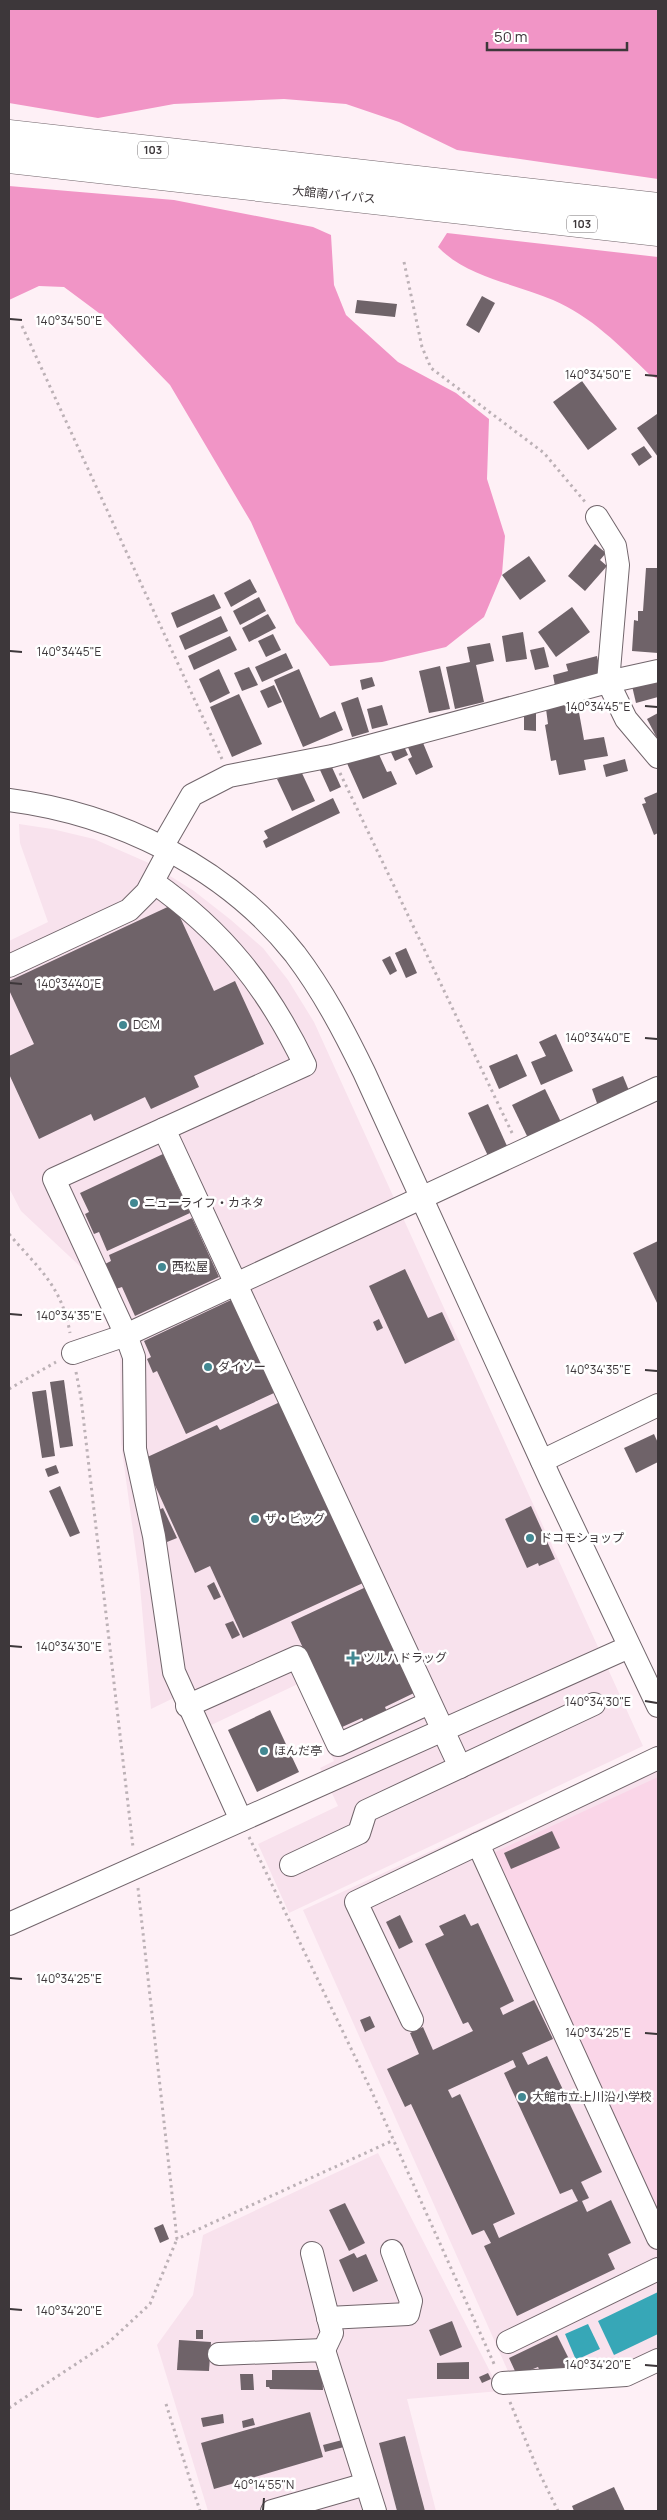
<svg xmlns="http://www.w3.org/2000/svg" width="667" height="2520" viewBox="0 0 667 2520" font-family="Manrope,'Noto Sans JP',sans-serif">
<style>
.built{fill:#f8e2ed}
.green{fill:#fad6e8}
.forest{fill:#f195c6}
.water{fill:#37a7b7}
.building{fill:#6f6369;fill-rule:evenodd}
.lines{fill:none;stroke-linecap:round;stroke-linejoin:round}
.minor-casing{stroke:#71656b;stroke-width:24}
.highway-casing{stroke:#71656b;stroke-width:29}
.path{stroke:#bcb1b6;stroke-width:3;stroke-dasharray:2.5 4;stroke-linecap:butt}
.minor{stroke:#fff;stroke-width:22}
.highway{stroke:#fff;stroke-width:28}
.ticks{fill:none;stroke:#3d373a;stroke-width:2}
.poi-dot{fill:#428892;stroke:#fff;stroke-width:2}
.labels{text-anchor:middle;stroke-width:5;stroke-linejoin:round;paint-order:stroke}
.shield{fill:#fff;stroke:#777375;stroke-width:1}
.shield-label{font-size:11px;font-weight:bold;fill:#3d373a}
.street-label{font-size:12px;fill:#3d373a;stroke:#fff}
.poi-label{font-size:12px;fill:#3d373a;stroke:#fff;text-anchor:start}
.ticks-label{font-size:12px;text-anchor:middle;fill:#3d373a;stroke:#fff;stroke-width:5;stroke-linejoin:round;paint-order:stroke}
</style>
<rect width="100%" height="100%" fill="#fef0f6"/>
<!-- built -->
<g class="built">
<path d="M19,824L52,829L94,839L151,864L194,891L231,920L263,948L288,980L314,1022L643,1746L289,1913L258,1844L338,1806L320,1768L334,1761L300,1683L205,1728L188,1691L151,1709L139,1575L121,1443L120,1351L84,1270L21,1211L9,1188V941L48,922L20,843Z"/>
<path d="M654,1748L658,1758V2353L622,2370L511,2378L303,1910Z"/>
<path d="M378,2153L500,2391L407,2399L436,2511H208L157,2345L193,2295L203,2235Z"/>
</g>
<!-- green -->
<path class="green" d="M658,1777V2224L489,1855Z"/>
<!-- forest -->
<g class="forest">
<path d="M9,9H658V179L457,150L399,122L346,104L284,99L174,104L98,118L9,103Z"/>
<path d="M9,186L174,200L313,227L331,235L334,285L346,315L398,362L456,393L489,419L487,479L505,536L502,574L484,617L446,647L382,662L330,666L296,623L251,522L170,385L103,316L64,287L39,286L9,300Z"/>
<path d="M447,233L658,257V379L650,375C620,346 591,316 553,300C514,283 468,278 438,247Z"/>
</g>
<!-- water -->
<g class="water">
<path d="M658,2292V2334L614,2355L598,2321Z"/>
<path d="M588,2324L600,2349L576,2360L565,2334Z"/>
</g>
<!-- building -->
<g class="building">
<path d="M482,296L495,303L479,333L466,325Z"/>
<path d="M357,300L397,304L395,317L355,313Z"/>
<path d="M582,381L617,429L588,450L553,402Z"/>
<path d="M657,414L658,416V457L637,428Z"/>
<path d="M644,446L652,457L639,466L631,454Z"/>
<path d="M595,544L606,553L600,560L607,566L585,591L568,576Z"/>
<path d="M529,556L546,581L520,600L502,575Z"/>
<path d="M646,568H657L658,653L632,651L634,620L638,621V611H643Z"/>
<path d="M250,579L257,592L231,607L224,593Z"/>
<path d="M214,594L221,608L177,628L171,613Z"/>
<path d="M259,597L266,611L240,625L233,611Z"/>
<path d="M572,607L590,632L556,657L538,632Z"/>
<path d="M268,614L276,628L249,642L242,628Z"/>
<path d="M221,616L228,631L185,650L179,636Z"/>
<path d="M523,632L527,659L506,662L502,636Z"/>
<path d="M273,634L281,650L266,657L258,641Z"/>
<path d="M230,636L237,650L194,670L188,656Z"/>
<path d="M490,643L494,661L476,665L484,702L455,709L446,667L470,662L467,647Z"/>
<path d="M544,647L549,667L535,670L530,650Z"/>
<path d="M286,653L293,668L262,682L255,667Z"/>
<path d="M597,656L601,674L555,686L553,675L568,671L566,664Z"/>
<path d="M440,666L450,709L429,713L419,671Z"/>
<path d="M249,667L258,685L242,691L234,673Z"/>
<path d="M219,669L230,693L210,703L199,679Z"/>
<path d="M299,669L320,718L335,711L343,730L303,747L274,680Z"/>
<path d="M372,677L375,686L362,690L360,680Z"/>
<path d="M658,680V697L636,703L632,686Z"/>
<path d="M274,685L282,702L268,708L260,691Z"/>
<path d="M239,694L262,744L232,757L210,707Z"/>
<path d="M576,696L584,740L604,737L608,756L584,760L586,770L559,775L556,760L551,761L545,725L548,724L546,709Z"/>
<path d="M358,697L369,732L352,737L341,703Z"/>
<path d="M382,705L388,725L372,729L367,709Z"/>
<path d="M524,709H536V731L524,730Z"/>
<path d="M658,713V740L647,719Z"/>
<path d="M421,738L433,767L416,775L408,759L412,757L407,745Z"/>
<path d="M402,742L408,755L395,761L389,748Z"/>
<path d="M376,748L387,772L391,771L397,784L363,799L346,761Z"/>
<path d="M625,759L628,771L606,777L603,765Z"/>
<path d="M331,765L341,787L330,792L320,770Z"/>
<path d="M300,769L315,801L292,811L277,779Z"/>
<path d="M658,792V833L654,835L642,804L646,803L644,798Z"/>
<path d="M333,798L340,813L266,848L263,841L268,838L264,831Z"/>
<path d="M174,904L214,991L235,981L264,1044L194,1076L199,1087L151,1109L145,1097L94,1121L91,1114L39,1139L9,1074V1056L34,1044L9,990V981Z"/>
<path d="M406,948L417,973L406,978L395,953Z"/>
<path d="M390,956L397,971L390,975L382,960Z"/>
<path d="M556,1034L573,1071L541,1085L531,1062L546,1056L539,1042Z"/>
<path d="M517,1054L527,1076L499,1089L489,1066Z"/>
<path d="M623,1076L630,1093L598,1106L592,1089Z"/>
<path d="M545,1089L561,1122L528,1138L512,1105Z"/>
<path d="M488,1104L507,1146L488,1156L468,1113Z"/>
<path d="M163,1154L190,1213L107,1251L99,1232L94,1234L85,1214L89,1212L80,1193Z"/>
<path d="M192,1218L219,1277L135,1316L122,1287L116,1289L105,1264L111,1261L109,1255Z"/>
<path d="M658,1241V1305L633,1253Z"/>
<path d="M405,1269L428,1318L442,1312L455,1340L405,1364L369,1286Z"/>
<path d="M231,1300L274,1393L186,1434L157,1371L153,1373L147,1359L151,1357L144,1341Z"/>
<path d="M379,1319L383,1328L377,1331L373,1322Z"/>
<path d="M64,1380L73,1446L60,1448L50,1382Z"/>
<path d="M46,1390L55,1456L42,1458L32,1392Z"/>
<path d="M280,1402L363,1583L243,1638L210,1566L195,1573L143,1459L217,1425L220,1430Z"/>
<path d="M654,1434L658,1443V1462L636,1473L624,1448Z"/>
<path d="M56,1465L59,1473L48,1477L45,1469Z"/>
<path d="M60,1486L80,1533L70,1537L49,1491Z"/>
<path d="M531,1506L555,1559L539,1566L538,1563L527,1568L505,1519Z"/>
<path d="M163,1508L177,1538L167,1542L154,1512Z"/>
<path d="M214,1582L221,1597L214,1600L207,1586Z"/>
<path d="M366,1587L414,1693L385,1707L387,1712L365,1723L362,1718L340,1728L291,1622Z"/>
<path d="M233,1621L240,1635L232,1639L225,1624Z"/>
<path d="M270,1710L299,1772L257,1792L228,1730Z"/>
<path d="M552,1831L560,1848L511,1869L504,1853Z"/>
<path d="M465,1914L471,1926L478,1923L514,2001L500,2008L503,2015L534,2000L553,2039L522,2053L528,2065L547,2056L602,2172L581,2182L589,2198L582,2201L587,2212L611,2200L631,2243L608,2254L615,2269L517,2316L484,2246L491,2243L484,2230L472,2235L411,2104L405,2107L387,2069L419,2054L410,2033L423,2027L433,2050L473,2031L468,2022L463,2024L425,1944L444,1935L439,1926ZM513,2060L516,2067L504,2073L560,2194L572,2189L578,2201L499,2238L493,2224L515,2214L460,2094L452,2098L448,2090Z"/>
<path d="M400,1915L413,1942L399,1949L386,1922Z"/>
<path d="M370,2016L375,2027L365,2032L360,2020Z"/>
<path d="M345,2203L365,2243L349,2251L329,2210Z"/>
<path d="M163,2224L169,2239L160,2243L154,2228Z"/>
<path d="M354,2253L357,2258L366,2254L378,2281L353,2292L339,2260Z"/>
<path d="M452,2321L462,2347L440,2356L429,2330Z"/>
<rect x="196" y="2330" width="7" height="9"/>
<path d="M557,2335L573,2367L567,2371H540L538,2367L523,2373L515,2371L509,2358Z"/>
<path d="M179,2340L211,2342L209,2371L177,2370Z"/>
<path d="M469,2362V2379H437V2363Z"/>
<path d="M272,2370H322L323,2390L270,2389L269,2387H266V2380H272Z"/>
<path d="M488,2373L491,2379L482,2383L479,2377Z"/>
<path d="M240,2374H253L254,2390H241Z"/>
<path d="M310,2412L323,2457L214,2489L201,2443Z"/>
<path d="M223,2414L224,2423L203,2427L201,2418Z"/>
<path d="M253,2418L255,2425L243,2428L242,2421Z"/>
<path d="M405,2436L425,2511H397L379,2443Z"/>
<path d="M342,2440L344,2447L325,2452L323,2445Z"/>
<path d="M614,2487L625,2511H574L572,2506Z"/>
</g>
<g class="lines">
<defs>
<g id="minor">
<path d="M597,517L615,546L618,565L608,682L626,719L658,757"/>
<path d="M9,800C118,814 226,867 295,954C323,991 344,1031 364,1072L550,1479L658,1706"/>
<path d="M162,847L192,795L229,776L332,756L608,682L658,671"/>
<path d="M153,882C223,931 268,988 305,1065L164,1129L460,1767"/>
<path d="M9,966L129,910L147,892L169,851"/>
<path d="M164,1129L54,1179L126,1335L134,1357L135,1449L154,1536L174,1672L241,1820"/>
<path d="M73,1353L126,1335L658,1088"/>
<path d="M542,1461L658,1405"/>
<path d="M187,1706L297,1657L338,1745L429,1703"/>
<path d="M478,1844L658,2238"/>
<path d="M291,1865L359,1833L366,1811L594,1704"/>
<path d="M9,1924L629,1647"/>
<path d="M412,2020L356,1902L658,1758"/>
<path d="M312,2253L332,2333L324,2350"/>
<path d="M328,2318L408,2314L411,2301L392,2251"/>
<path d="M508,2342L658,2269"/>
<path d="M219,2354L324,2350L375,2511"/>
<path d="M503,2383L626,2375L658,2360"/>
<path d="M272,2511L366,2484"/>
</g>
<g id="highway">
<path d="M9,134L658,207"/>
<path d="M9,159L658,232"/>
</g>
</defs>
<!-- minor casing -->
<use href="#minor" class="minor-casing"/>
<!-- highway casing -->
<use href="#highway" class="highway-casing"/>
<!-- path -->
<g class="path">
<path d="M404,262L422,347L431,368L544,453L586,503"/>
<path d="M22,326L222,759"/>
<path d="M340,773L513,1135"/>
<path d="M9,1234C38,1268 62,1286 70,1333"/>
<path d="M76,1372L81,1398L133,1847"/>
<path d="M9,1389L56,1362"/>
<path d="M249,1837L371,2090L495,2366"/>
<path d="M138,1888L177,2239L394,2140"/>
<path d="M510,2402L537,2468L558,2511"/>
<path d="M166,2404L200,2511"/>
<path d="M9,2408L108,2343L150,2304L177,2239"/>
</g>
<!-- minor -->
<use href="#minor" class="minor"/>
<!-- highway -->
<use href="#highway" class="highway"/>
</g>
<!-- ticks -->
<path class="ticks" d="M10,319L22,320M645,375L657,376M10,651L22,652M645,706L657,707M10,983L22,984M645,1038L657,1039M10,1314L22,1315M645,1370L657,1371M10,1646L22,1647M645,1701L657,1703M10,1978L22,1979M645,2033L657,2034M10,2309L22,2310M645,2365L657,2366M263,2510L264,2498"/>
<!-- markers -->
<g class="poi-dot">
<circle cx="123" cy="1025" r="5"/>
<circle cx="134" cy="1203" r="5"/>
<circle cx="162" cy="1267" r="5"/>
<circle cx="208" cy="1367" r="5"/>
<circle cx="255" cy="1519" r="5"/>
<circle cx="530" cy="1538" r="5"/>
<path d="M350.5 1650.5h5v5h5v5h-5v5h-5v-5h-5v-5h5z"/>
<circle cx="264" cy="1751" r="5"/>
<circle cx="522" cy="2097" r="5"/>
</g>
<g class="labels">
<!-- shield labels -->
<g class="shield">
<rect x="138" y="141.5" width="30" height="17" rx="4"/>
<rect x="567" y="215.5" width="30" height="17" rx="4"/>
</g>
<g class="shield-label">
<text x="153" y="154">103</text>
<text x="582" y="228">103</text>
</g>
<!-- street labels -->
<g class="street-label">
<text transform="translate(334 195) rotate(6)" y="4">大館南バイパス</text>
</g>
<!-- poi labels -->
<g class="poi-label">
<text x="133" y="1029">DCM</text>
<text x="144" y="1207">ニューライフ・カネタ</text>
<text x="172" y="1271">西松屋</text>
<text x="218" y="1371">ダイソー</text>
<text x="265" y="1523">ザ・ビッグ</text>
<text x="540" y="1542">ドコモショップ</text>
<text x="363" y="1662">ツルハドラッグ</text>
<text x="274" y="1755">ほんだ亭</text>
<text x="532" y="2101">大館市立上川沿小学校</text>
</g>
</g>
<g class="ticks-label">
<text x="69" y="325">140°34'50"E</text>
<text x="598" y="379">140°34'50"E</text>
<text x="69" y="656">140°34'45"E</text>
<text x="598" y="711">140°34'45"E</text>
<text x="69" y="988">140°34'40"E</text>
<text x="598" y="1042">140°34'40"E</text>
<text x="69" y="1320">140°34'35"E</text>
<text x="598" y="1374">140°34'35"E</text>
<text x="69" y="1651">140°34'30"E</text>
<text x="598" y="1706">140°34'30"E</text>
<text x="69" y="1983">140°34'25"E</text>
<text x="598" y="2037">140°34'25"E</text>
<text x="69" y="2315">140°34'20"E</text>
<text x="598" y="2369">140°34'20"E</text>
<text x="264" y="2489">40°14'55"N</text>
</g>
<!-- border -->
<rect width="667" height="2520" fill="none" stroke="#3d373a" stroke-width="20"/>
<!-- scale -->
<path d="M487 42v8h140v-8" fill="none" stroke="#3d373a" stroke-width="2.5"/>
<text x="494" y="42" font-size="15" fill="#3d373a" stroke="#ffffff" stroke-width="4" paint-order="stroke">50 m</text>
</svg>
